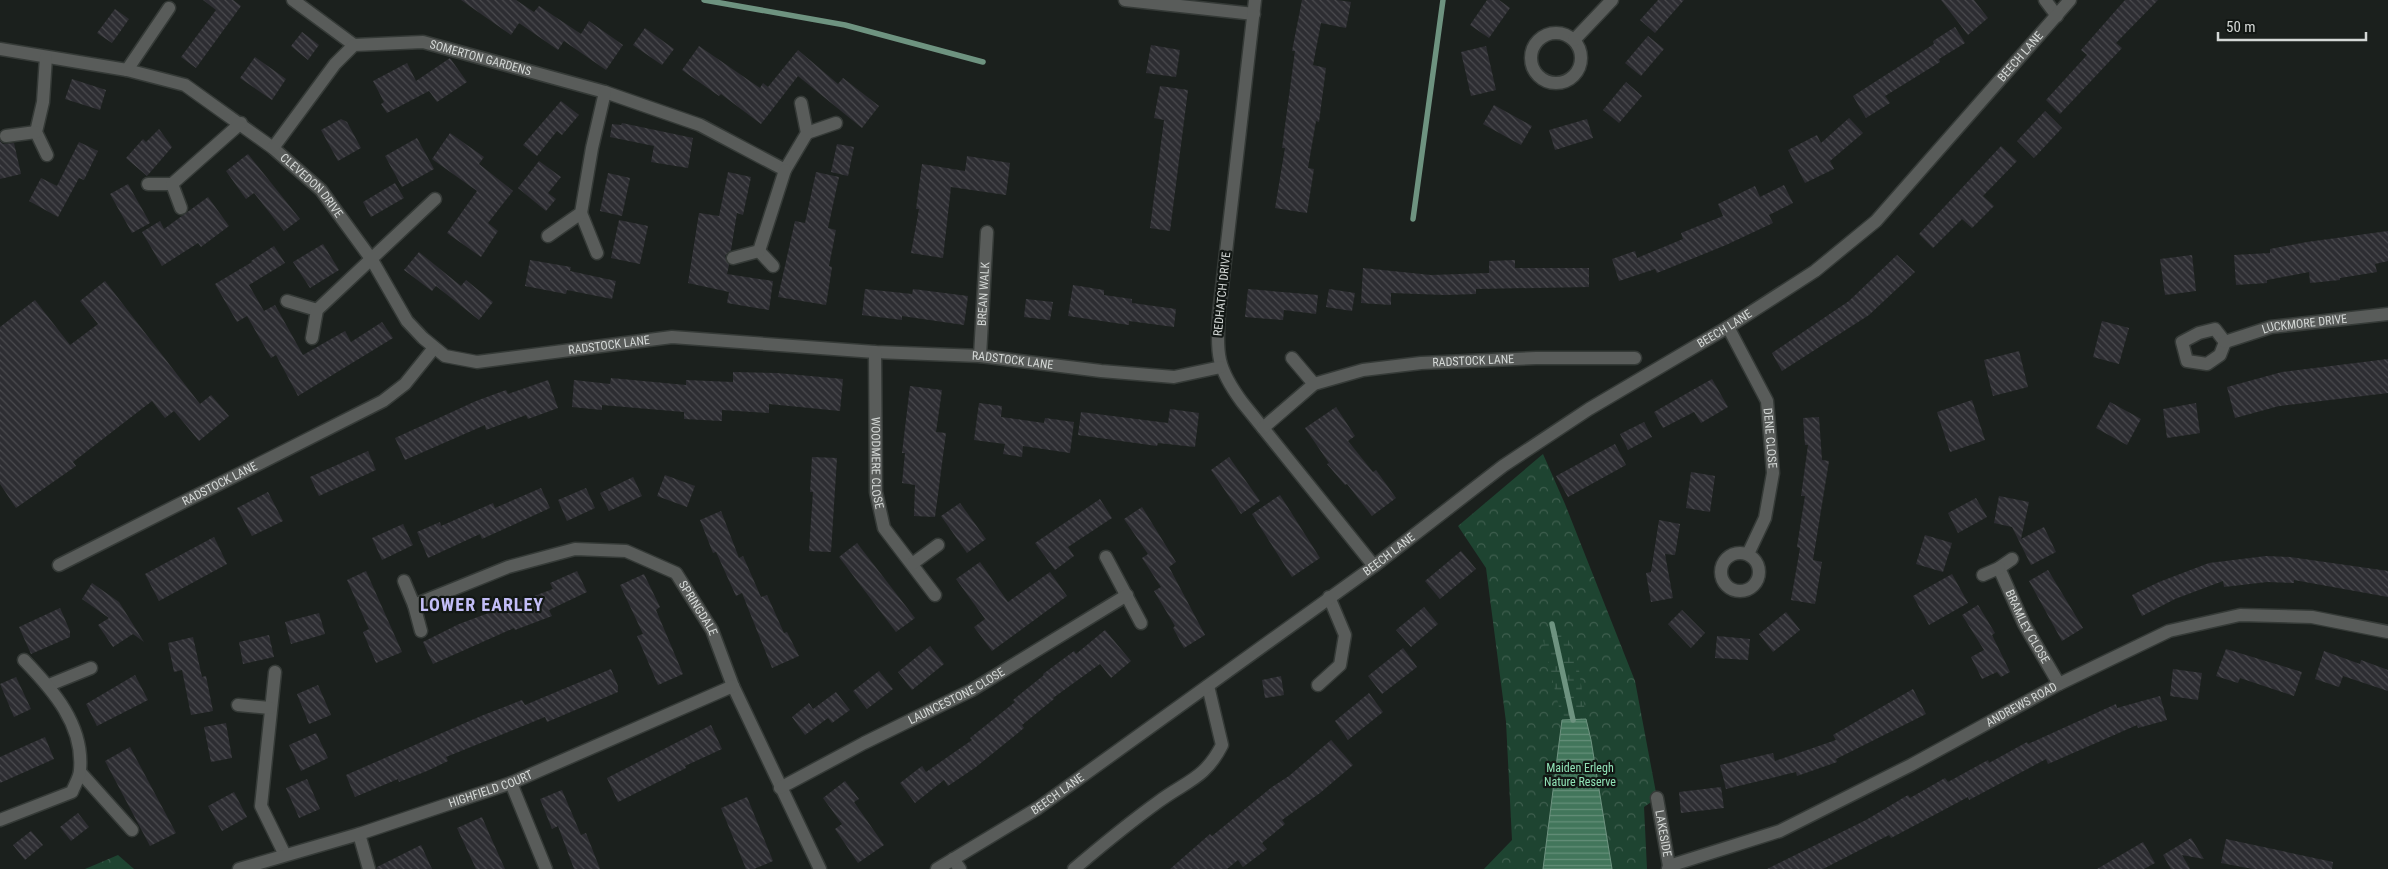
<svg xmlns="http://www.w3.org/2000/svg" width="2388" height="869" viewBox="0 0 2388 869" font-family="'Roboto Condensed',sans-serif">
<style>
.forest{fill:url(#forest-crowns)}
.wetland{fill:url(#wetland-marsh)}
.water{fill:url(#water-rules);stroke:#6e9380}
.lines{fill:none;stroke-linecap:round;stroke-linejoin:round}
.stream{stroke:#6e9380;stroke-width:5.5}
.building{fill:url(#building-back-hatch)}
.minor-casing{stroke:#353a37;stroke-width:15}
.tertiary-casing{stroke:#353a37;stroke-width:15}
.minor{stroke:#595c5a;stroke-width:12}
.tertiary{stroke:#595c5a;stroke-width:12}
.labels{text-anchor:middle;stroke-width:4.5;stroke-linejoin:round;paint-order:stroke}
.street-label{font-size:12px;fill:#d4d8d6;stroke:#121714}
.park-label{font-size:12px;fill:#90e2b6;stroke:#121714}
.district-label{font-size:18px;font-weight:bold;letter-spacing:1px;fill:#c3bef7;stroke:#121714}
</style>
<defs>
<pattern id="forest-crowns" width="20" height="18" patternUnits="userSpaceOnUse" patternTransform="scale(1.25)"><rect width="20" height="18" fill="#1e4431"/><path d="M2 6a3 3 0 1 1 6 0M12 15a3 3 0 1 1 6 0" fill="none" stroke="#3e5e4e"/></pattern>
<pattern id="wetland-marsh" width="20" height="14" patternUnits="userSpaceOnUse" patternTransform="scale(1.25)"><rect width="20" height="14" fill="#1e4431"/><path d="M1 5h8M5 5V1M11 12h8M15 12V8" fill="none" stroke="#3e5e4e"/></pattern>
<pattern id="water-rules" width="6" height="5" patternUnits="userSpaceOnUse" patternTransform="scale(1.25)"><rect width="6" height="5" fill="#42765b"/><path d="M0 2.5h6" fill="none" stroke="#658f79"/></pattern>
<pattern id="building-back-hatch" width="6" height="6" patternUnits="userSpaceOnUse" patternTransform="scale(1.25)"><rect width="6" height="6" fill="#2d2d32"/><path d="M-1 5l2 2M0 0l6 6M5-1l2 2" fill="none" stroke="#4b4b4f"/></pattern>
</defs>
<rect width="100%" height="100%" fill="#1b201d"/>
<!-- forest -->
<g class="forest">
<path d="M1543,454L1565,504L1635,681L1657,798L1644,807L1647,869H1484L1512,840L1506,722L1486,568L1458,526Z"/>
<path d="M118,855L134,869H85Z"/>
</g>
<!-- wetland -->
<path class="wetland" d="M1552,624L1562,625L1578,663L1586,719L1562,720L1542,635Z"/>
<!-- water -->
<path class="water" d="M1586,719L1591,740L1612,869H1543L1562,720Z"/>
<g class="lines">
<!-- stream -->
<g class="stream">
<path d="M704,0L845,25L983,62"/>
<path d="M1413,219L1443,0"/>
<path d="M1552,624L1573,720"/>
</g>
</g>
<!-- building -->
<g class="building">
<path d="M203,0H233L241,6L196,68L181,57L216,10Z"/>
<path d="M461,0H516L534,12L539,6L581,34L589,21L623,45L606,70L564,41L558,50L519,23L511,35Z"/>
<path d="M1302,0H1337L1351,2L1346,28L1321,23L1313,65L1326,68L1319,122L1316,121L1308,168L1314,169L1307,213L1275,208L1285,148H1282L1295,51H1292Z"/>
<path d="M1487,0H1499L1510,8L1489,38L1470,25Z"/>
<path d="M1658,0H1684L1655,33L1640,20Z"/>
<path d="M1941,0H1974L1988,18L1968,35Z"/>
<path d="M2125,0H2158L2116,43L2122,48L2060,114L2046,100L2087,55L2081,50Z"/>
<path d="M115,9L129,19L112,43L97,33Z"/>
<path d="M1955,27L1965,43L1939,59L1940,62L1885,96L1890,103L1866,118L1853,96L1934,44L1933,41Z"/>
<path d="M645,28L674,49L662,65L633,45Z"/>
<path d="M302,32L319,45L308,60L291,46Z"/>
<path d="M1648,36L1664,49L1641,76L1625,63Z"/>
<path d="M1151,45L1180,50L1176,77L1146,73Z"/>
<path d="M699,46L760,88L763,83L768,87L798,50L838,84L843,78L879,106L862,128L798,76L761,124L721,94L719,96L682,70Z"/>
<path d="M1486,46L1496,90L1471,96L1461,52Z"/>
<path d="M255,57L286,79L272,100L240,78Z"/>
<path d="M450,58L467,82L437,102L429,91L387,113L381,104L384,102L373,81L407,63L416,81Z"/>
<path d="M72,79L106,90L100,110L65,99Z"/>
<path d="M1626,82L1642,96L1619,123L1603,110Z"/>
<path d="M1160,86L1188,90L1170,231L1150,228L1164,120L1154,118Z"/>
<path d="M561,101L579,115L562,135L557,131L537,156L523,145Z"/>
<path d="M1494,105L1532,126L1521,145L1483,124Z"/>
<path d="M2045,111L2062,128L2034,158L2017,141Z"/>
<path d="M1849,118L1863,133L1830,161L1834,169L1805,183L1788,150L1817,135L1821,143Z"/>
<path d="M341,119L347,122L361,148L338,161L321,130Z"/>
<path d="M1587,119L1593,138L1555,150L1549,130Z"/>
<path d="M622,123L693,138L688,168L651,162L654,146L610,137L612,124L621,125Z"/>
<path d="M159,129L172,147L147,176L126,158L143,139L146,142Z"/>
<path d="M450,133L484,157L479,164L513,191L488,223L498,231L481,257L447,233L477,191L432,159Z"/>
<path d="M417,138L434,169L402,187L385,156Z"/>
<path d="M0,141L3,144L14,143L21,174L0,179Z"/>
<path d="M79,142L98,151L84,180L79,178L58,217L29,201L41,178L57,186Z"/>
<path d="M837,144L854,147L848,176L831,172Z"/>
<path d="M2001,146L2017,161L1983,196L1994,206L1972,228L1962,219L1933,248L1919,234Z"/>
<path d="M248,154L300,219L284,231L254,193L246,199L226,171Z"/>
<path d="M967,156L1010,163L1006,195L951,187L943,258L911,253L919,209H916L922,164L965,171Z"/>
<path d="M539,161L561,177L548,193L556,199L546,211L518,188Z"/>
<path d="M728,172L751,177L743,215L737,213L731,250L725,256L729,265L727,274L773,281L769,310L727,303L729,292L688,283L699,213L719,216Z"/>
<path d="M816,172L839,177L828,228L836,230L829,266L832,267L826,305L778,297L795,221L805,223Z"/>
<path d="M608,173L630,178L622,216L600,211Z"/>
<path d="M395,183L404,198L371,217L363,202Z"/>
<path d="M128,184L150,223L132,233L110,194Z"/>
<path d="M1784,185L1793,203L1769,215L1773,223L1726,245L1657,273L1655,269L1619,281L1612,259L1635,251L1637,258L1683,239L1681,233L1723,216L1718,204L1755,186L1760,197Z"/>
<path d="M208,197L229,226L201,247L198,243L162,266L142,232L160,221L164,229Z"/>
<path d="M619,220L648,226L640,264L611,258Z"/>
<path d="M2388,231V261L2375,264L2377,272L2340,278V280L2310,283L2309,272L2267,280V283L2236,285L2234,255L2270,253V249L2307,242Z"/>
<path d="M323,244L339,270L310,288L293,262Z"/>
<path d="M274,246L285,263L249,285L264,311L275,305L303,355L345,331L351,342L382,322L393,338L298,396L276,355L271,358L247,316L237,322L215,284L252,262L251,261Z"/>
<path d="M419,252L461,286L466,280L493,302L479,320L436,286L432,291L404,270Z"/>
<path d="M1897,255L1915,272L1869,315L1782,371L1772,353L1849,301Z"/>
<path d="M2192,255L2196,291L2165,295L2160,259Z"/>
<path d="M530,260L571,267L570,271L616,281L612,299L567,290L566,294L525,286Z"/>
<path d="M1515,260V268H1589V287L1476,289V294L1445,295L1391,293V305L1361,303L1363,268L1431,275L1489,273V261Z"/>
<path d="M105,281L200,404L211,395L229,416L199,441L174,411L165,418L152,401L73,462L76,466L16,508L0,484V327L35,300L70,345L98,324L80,301Z"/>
<path d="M1073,285L1104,290V295L1132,299V303L1176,309L1174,327L1129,321V325L1068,316Z"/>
<path d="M865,289L912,294L913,289L968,296L964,325L902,316V320L862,315Z"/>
<path d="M1248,289L1318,295L1316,314L1284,310L1283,320L1245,317Z"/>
<path d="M1329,289L1355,293L1352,311L1326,307Z"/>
<path d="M1026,299L1053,302L1050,320L1024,317Z"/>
<path d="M2102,321L2129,328L2119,364L2093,357Z"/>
<path d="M2019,351L2028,387L1993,396L1984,360Z"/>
<path d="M2388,359V393L2279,406L2235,418L2227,387L2282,372Z"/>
<path d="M733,372L777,373L843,379L840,411L769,404V413L722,410V421L684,419V412L602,405V410L572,407L574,380L610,384L611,378L686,385V380L733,382Z"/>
<path d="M1712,379L1728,407L1701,423L1694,412L1663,428L1654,412Z"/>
<path d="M548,380L558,408L528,419L526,415L486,430L485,425L405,460L395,438L476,401L506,390L508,394Z"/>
<path d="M910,386L942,390L936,432L946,433L935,517L914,516L915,485L902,483L905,453H902Z"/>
<path d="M1972,400L1985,440L1950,452L1937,412Z"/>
<path d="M2110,402L2141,419L2127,445L2096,428Z"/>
<path d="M979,403L1002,406L1001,417L1044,423L1045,418L1074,422L1070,453L1023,446L1022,457L1003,454L1005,444L974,440Z"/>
<path d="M2196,403L2200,433L2167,438L2163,409Z"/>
<path d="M1336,407L1355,436L1348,441L1373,472L1376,470L1396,498L1372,516L1347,484L1345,485L1327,464L1329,463L1305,428Z"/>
<path d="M1170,409L1199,413L1195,447L1158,443L1157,446L1078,435L1081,412L1168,423Z"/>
<path d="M1819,417L1822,460L1829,461L1813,560L1822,562L1815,604L1791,600L1800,548L1797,547L1805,496H1801L1808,445H1805L1803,418Z"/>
<path d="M1644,422L1652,437L1628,450L1620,434Z"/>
<path d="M1615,444L1626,465L1568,497L1556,476Z"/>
<path d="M368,451L376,470L319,496L310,477Z"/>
<path d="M812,457L837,458L831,552L809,551L813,492H810Z"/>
<path d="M1229,457L1260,501L1241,514L1211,470Z"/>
<path d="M1691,472L1715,476L1710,512L1686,508Z"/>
<path d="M665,475L695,486L687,507L657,496Z"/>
<path d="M633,477L642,496L609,511L600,493Z"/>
<path d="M541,488L550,508L482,539L480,534L428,558L417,532L440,522L441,526L493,503L495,508Z"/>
<path d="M586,488L595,508L567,521L558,500Z"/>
<path d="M268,492L283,521L252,536L237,508Z"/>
<path d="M1280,495L1320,558L1292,577L1252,514Z"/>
<path d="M1999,496L2029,502L2021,539L2044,527L2056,552L2031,565L2012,527L1994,523Z"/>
<path d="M1976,498L1987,517L1958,533L1948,513Z"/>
<path d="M1100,499L1112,518L1068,547L1074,556L1055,570L1035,543Z"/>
<path d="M960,503L986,539L967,553L941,516Z"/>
<path d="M1142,507L1176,562L1169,567L1205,635L1184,648L1173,628L1175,626L1154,591L1161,587L1142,558L1148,554L1124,519Z"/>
<path d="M721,511L739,558L743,556L761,597L767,595L784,633L787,632L799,656L772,668L742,593L736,596L716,552L713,553L700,520Z"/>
<path d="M1659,520L1680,524L1675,555L1665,554L1673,598L1651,602L1646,573L1651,572Z"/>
<path d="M403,524L413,545L382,560L372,538Z"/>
<path d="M1925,535L1952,543L1943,572L1916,564Z"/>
<path d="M214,537L227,564L159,601L145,574Z"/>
<path d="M857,543L915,618L896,632L839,557Z"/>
<path d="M1461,551L1476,569L1440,599L1425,581Z"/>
<path d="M2266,556L2290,557L2388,571V597L2294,580V583L2267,582L2224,587L2223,581L2175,599L2142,616L2132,595L2159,582L2209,563Z"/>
<path d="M980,562L1008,602L1050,572L1067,596L992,651L974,627L985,619L956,579Z"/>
<path d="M2048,570L2083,628L2062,641L2029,581Z"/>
<path d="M366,571L402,652L376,663L363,632L369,629L347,580Z"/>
<path d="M577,571L587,592L549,610L552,616L515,630L514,628L433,664L423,642L459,624L553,589L550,583Z"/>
<path d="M644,574L660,607L656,610L683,674L658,685L637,636L643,634L620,585Z"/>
<path d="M1952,574L1968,603L1929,625L1913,596Z"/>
<path d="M92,583L119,602L144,642L133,634L113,647L98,625L109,618L82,599Z"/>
<path d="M1978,605L1995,633L1992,635L2010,672L2001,677L1997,672L1982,679L1971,657L1984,650L1962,615Z"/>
<path d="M1424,607L1438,624L1411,647L1396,630Z"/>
<path d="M60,608L70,631V637L31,654L19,627Z"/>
<path d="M1682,610L1705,633L1691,648L1668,624Z"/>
<path d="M1786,612L1800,630L1773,652L1759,634Z"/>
<path d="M319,613L325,634L291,644L285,622Z"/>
<path d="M1105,630L1131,661L1111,678L1100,664L1053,698L1054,699L1022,725L1024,728L976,767L948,786L944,780L915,803L900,783L922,766L926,772L972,740L970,738L1015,702L1013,700L1044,675L1043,674L1074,651L1076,654Z"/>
<path d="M269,635L274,657L243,664L239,642Z"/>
<path d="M1717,636L1750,639L1748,660L1715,658Z"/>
<path d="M193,637L202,677L206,676L213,711L191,715L182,670L174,672L168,643Z"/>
<path d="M930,646L944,664L912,690L898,672Z"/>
<path d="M1403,648L1417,667L1382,694L1368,676Z"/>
<path d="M2226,649L2302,672L2294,696L2240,678L2238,683L2216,676Z"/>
<path d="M2324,651L2360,664L2361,660L2388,670V691L2343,676L2339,687L2315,679Z"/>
<path d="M611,669L618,686V692L547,722L545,717L446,757L448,761L427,771L399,782L398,779L355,797L346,775L481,716L522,700L525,705Z"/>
<path d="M2173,669L2202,673L2198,700L2170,696Z"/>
<path d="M879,671L893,689L867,709L853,691Z"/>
<path d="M135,675L148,700L97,726L86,704Z"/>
<path d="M1281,676L1284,695L1265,698L1262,680Z"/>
<path d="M16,677L31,709L14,717L0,684Z"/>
<path d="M318,685L331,715L309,724L297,694Z"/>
<path d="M1913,689L1926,714L1836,759L1837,762L1797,776L1796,772L1726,789L1720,765L1773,753L1775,761L1836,740L1833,735Z"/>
<path d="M836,692L850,710L832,723L828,718L805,735L792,717L809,703L813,709Z"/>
<path d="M1369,693L1383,712L1348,740L1335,721Z"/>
<path d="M2160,696L2167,720L2138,728L2137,725L2048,764L2046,759L1969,800L1968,797L1891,838L1889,835L1823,869H1767L1866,820L1908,795L1910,798L1945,778L1948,782L1988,760L1989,763L2027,742L2028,744L2116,704L2117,708Z"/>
<path d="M226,723L232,758L211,762L204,727Z"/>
<path d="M711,725L722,749L685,766L686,768L618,802L607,778Z"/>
<path d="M316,733L328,758L301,771L289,745Z"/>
<path d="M45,737L54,759L0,783V757Z"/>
<path d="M1331,740L1353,765L1320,793L1282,820L1285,824L1262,843L1267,849L1243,867L1238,860L1227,869H1170L1210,834L1212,836L1272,787L1289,776Z"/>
<path d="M130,747L176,833L150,846L105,761Z"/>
<path d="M307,779L320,809L299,818L286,788Z"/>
<path d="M845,781L859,799L854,802L884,845L858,863L835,829L842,824L823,798Z"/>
<path d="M1721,787L1724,808L1681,813L1679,792Z"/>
<path d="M562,790L581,835L586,833L600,869H574L558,826L552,829L540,799Z"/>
<path d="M234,792L247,817L222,831L208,806Z"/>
<path d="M747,797L773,861L754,869H746L721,808Z"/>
<path d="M78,813L89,827L71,841L60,827Z"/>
<path d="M482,817L492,840L505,869H476L457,828Z"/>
<path d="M31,831L43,845L25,860L13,845Z"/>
<path d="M2191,838L2204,859L2182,855L2190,869H2171L2163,855Z"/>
<path d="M2226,839L2333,862L2332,869H2253L2221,863Z"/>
<path d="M2143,842L2155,863L2144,869H2097Z"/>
<path d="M421,845L432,869H377V867Z"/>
</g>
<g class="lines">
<defs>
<g id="minor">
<path d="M293,0L354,45"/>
<path d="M1125,0L1254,14"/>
<path d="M1255,0L1219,313C1216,354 1217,368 1242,402L1374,566"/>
<path d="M2045,0L2057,16"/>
<circle cx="1556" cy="58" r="25"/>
<path d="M1574,40L1612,0"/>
<path id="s1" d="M0,49L127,70L185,85L273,148L321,190L372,260L407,321L423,338L445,356L477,362L672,337L875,352L980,356L1101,371L1174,377L1221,367"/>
<path d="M46,57L43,102L36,132L47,155"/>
<path d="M127,70L169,8"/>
<path d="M807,133L836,123"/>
<path d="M6,136L36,132"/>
<path id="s2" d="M273,148L335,64L354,45L423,42L605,92L700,125L785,170L807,133L801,103"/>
<path d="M148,184H172"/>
<path d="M181,208L172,184L241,123"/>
<path d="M581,213L597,253"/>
<path d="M548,236L581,213L592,148L605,92"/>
<path d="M759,251L773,266"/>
<path d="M733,258L759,251L785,170"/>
<path d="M287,301L317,310"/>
<path id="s3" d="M1728,327L1767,401L1773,473L1765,518L1748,554"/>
<path d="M2215,329L2225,342L2220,355L2207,364L2187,361L2182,342L2199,333Z"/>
<path d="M312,338L317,310L435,199"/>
<path id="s4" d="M2225,342L2271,327L2388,314"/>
<path id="s5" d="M875,352L876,492L884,528L935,595"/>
<path id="s6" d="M980,356L987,232"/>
<path d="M1292,358L1314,384"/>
<path id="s7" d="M1263,428L1314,384L1363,370L1421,363L1536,358H1635"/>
<circle cx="1740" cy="572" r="19"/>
<path d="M1106,557L1141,623"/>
<path id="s8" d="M2012,559L1999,568L2024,624L2059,684"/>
<path d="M912,564L938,545"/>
<path id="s9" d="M59,565L383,401L405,384L434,348"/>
<path d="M1983,575L1999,568"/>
<path d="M404,581L414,605"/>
<path id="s10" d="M421,631L414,605L508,567L575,549L626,551L676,573L712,630L733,686L820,869"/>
<path d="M275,672L261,806L285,855"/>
<path d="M49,685L91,668"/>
<path d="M1318,685L1340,665L1345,635L1329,597"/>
<path d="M238,705L270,708"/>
<path d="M80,772L132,830"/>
<path d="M511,783L546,869"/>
<path id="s11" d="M780,788L864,743L972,690L1127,595"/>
<path id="s12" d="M1657,798L1669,866L1668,869"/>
<path d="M0,820L72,792C74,786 80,777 80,770C84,725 53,690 24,660"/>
<path d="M359,834L369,869"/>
<path d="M953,859L960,869"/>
<path id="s13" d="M1669,866L1780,831L1911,765L2059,684L2169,631L2240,615L2312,617L2388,632"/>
<path id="s14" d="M239,869L359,834L511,783L733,686"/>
<path d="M1074,869C1101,846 1129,823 1158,802C1186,781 1205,779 1222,745L1208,686"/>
</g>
<g id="tertiary">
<path id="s15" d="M937,869L1038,808L1374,566L1503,466L1589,409L1728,327L1815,271L1876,221L2070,0"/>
</g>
</defs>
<!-- minor casing -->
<use href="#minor" class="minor-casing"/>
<!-- tertiary casing -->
<use href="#tertiary" class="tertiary-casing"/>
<!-- minor -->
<use href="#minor" class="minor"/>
<!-- tertiary -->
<use href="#tertiary" class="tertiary"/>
</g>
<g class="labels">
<!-- street labels -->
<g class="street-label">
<text dy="4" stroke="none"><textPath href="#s15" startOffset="1361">BEECH LANE</textPath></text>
<text dy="4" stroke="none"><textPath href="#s2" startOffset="260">SOMERTON GARDENS</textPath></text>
<text dy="4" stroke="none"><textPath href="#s1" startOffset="351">CLEVEDON DRIVE</textPath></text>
<text dy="4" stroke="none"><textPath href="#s6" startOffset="62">BREAN WALK</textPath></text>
<text transform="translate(1222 294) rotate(-84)" y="4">REDHATCH DRIVE</text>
<text dy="4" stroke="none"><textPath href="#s4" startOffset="82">LUCKMORE DRIVE</textPath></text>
<text dy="4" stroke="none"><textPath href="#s15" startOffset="956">BEECH LANE</textPath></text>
<text dy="4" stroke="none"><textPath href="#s1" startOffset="735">RADSTOCK LANE</textPath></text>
<text dy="4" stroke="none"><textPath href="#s1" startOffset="1140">RADSTOCK LANE</textPath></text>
<text dy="4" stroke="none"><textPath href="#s7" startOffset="229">RADSTOCK LANE</textPath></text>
<text dy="4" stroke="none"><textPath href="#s3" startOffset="121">DENE CLOSE</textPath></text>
<text dy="4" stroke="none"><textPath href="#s5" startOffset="111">WOODMERE CLOSE</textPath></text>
<text dy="4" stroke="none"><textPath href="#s9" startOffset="180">RADSTOCK LANE</textPath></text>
<text dy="4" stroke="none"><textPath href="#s15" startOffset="551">BEECH LANE</textPath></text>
<text dy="4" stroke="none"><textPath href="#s10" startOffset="345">SPRINGDALE</textPath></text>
<text dy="4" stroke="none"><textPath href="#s8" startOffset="81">BRAMLEY CLOSE</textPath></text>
<text dy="4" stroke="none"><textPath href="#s11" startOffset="199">LAUNCESTONE CLOSE</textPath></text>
<text dy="4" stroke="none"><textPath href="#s13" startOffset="389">ANDREWS ROAD</textPath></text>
<text dy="4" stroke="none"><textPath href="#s14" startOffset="264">HIGHFIELD COURT</textPath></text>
<text dy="4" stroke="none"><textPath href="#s15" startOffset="142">BEECH LANE</textPath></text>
<text dy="4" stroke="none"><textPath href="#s12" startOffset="36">LAKESIDE</textPath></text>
</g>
<!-- park labels -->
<g class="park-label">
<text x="1580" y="772">Maiden Erlegh<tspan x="1580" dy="14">Nature Reserve</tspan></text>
</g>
<!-- district labels -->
<g class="district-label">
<text x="482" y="611">LOWER EARLEY</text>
</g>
</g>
<!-- scale -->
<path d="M2218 32v8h148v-8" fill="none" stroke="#d4d8d6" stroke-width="2.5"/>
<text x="2226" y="32" font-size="15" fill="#d4d8d6" stroke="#121714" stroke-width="4" paint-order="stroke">50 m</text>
</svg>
